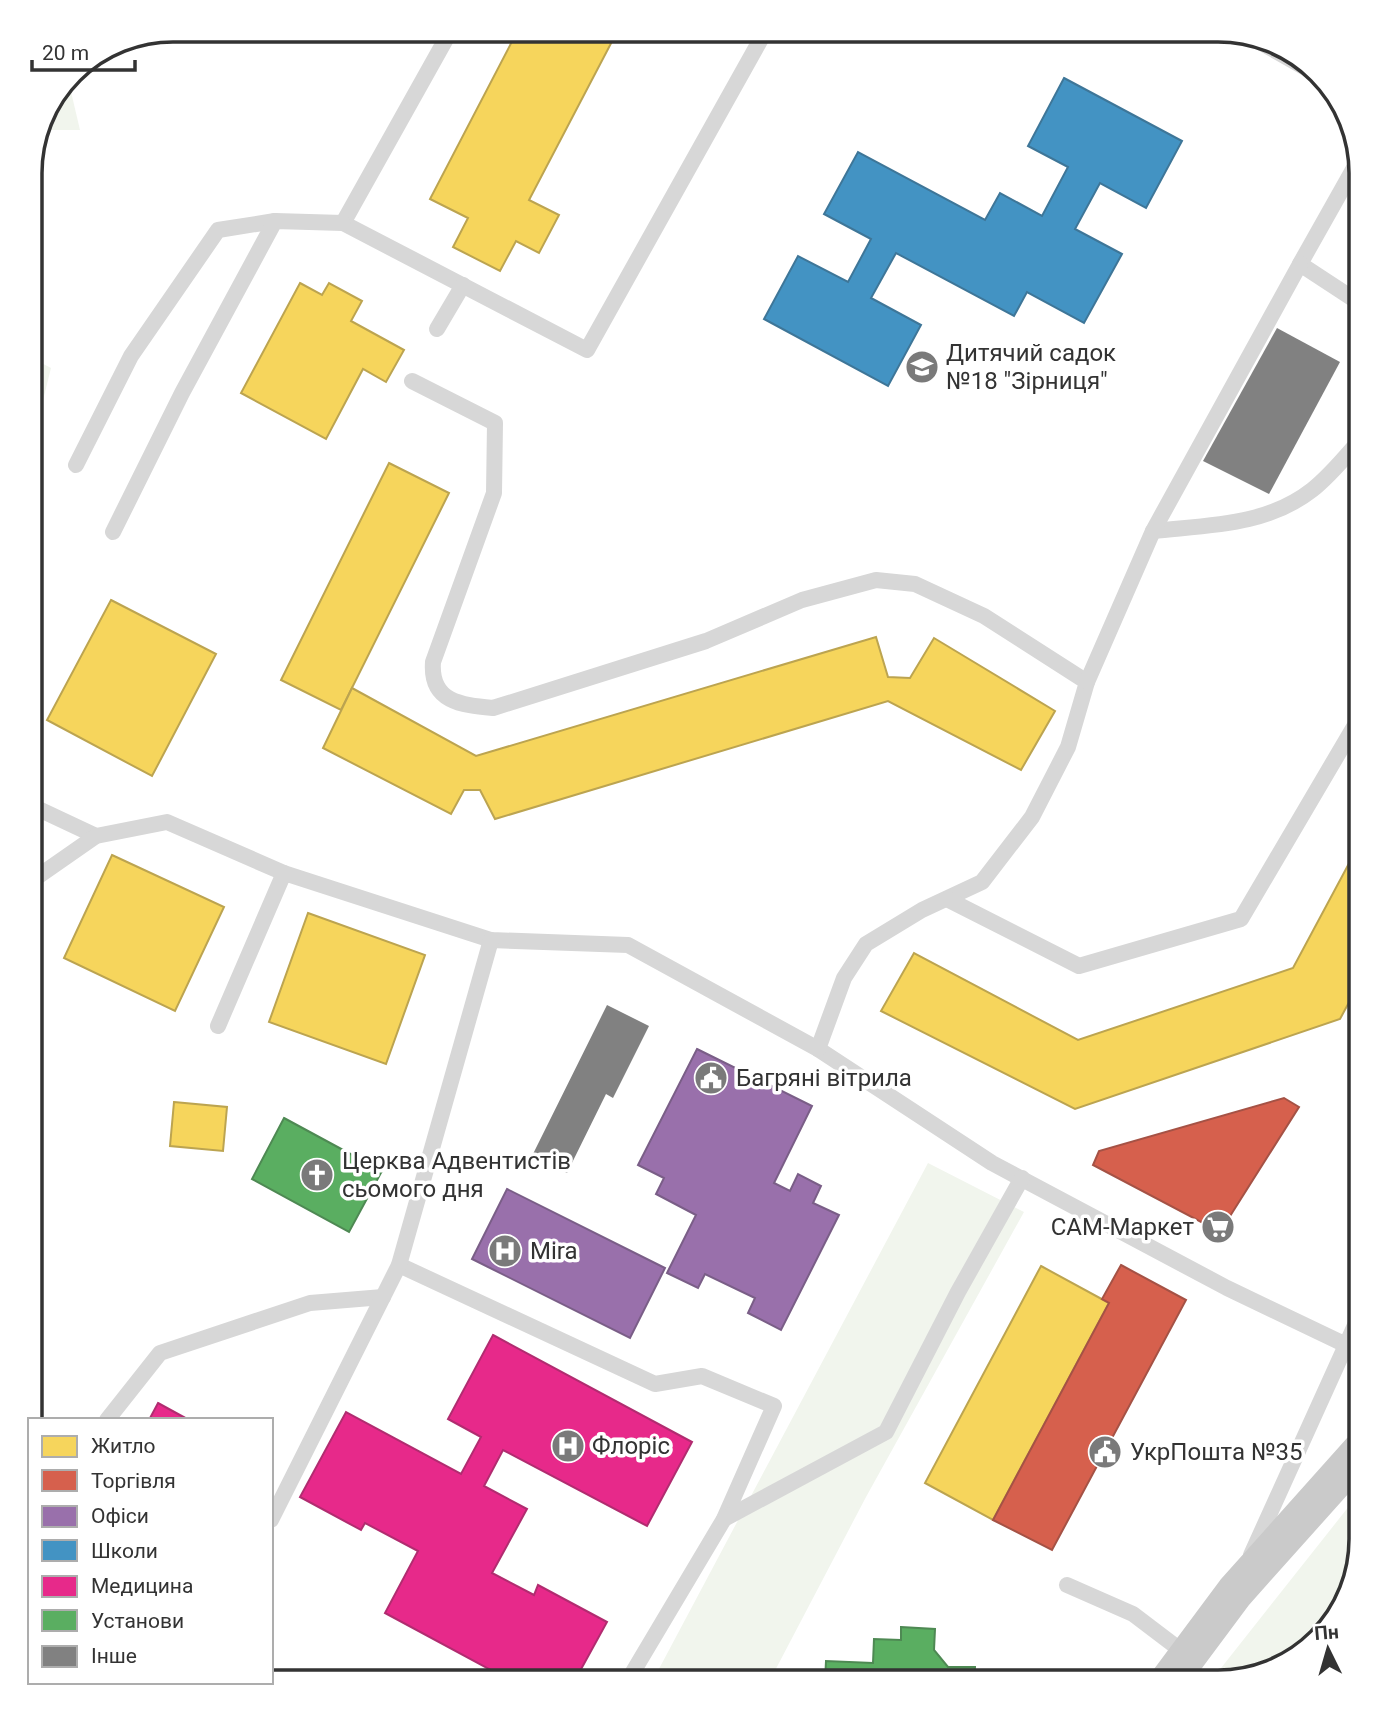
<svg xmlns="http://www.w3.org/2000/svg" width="1391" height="1712" viewBox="0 0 1391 1712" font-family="Roboto,sans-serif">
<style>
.green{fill:#f1f5ed}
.homes{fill:#f6d55c;stroke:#bca450;stroke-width:2}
.shops{fill:#d6604d;stroke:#a55245;stroke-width:2}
.offices{fill:#9970ab;stroke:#7a5e87;stroke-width:2}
.schools{fill:#4393c3;stroke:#3e7698;stroke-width:2}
.health{fill:#e7298a;stroke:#b12c70;stroke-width:2}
.public{fill:#5aae61;stroke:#4e8953;stroke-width:2}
.building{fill:#818181}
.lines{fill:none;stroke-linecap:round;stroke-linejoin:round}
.service{stroke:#d7d7d7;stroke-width:16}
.primary{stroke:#cacaca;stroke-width:38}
.labels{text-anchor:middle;stroke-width:7;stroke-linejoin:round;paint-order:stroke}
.poi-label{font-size:24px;fill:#333;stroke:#fff;text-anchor:start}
.rim{fill:none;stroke:#333;stroke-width:3.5}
</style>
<rect width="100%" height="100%" fill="#fff"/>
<!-- green -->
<g class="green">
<path d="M68,79L80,130H39L44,110Z"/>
<path d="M30,357L51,368L30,453Z"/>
<path d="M928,1163L1024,1212L866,1497L769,1682H652Z"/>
<path d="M1361,1491V1540L1342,1610L1298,1658L1210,1682Z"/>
</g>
<!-- homes -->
<g class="homes">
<path d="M518,30H618L529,200L559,215L539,253L516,241L500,271L453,247L468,218L430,199Z"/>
<path d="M300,283L322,295L329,283L362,301L351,321L404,350L386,382L363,369L326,439L241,393Z"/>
<path d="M389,463L449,493L341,710L281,680Z"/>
<path d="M111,600L216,654L152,776L47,720Z"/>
<path d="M876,637L888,677L910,678L934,638L1055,711L1021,770L888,701L495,819L480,790H464L451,814L323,748L352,688L476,756Z"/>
<path d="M1361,841V980L1340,1019L1075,1109L881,1011L914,953L1078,1040L1293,968Z"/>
<path d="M112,855L224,907L175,1011L64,958Z"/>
<path d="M308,913L425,955L386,1064L269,1022Z"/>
<path d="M174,1102L227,1107L223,1151L170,1146Z"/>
<path d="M1041,1266L1109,1303L993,1520L925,1483Z"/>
</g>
<!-- shops -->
<g class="shops">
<path d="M1284,1098L1299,1107L1220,1232L1093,1165L1099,1151Z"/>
<path d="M1121,1265L1186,1300L1052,1550L993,1520L1109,1303L1102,1299Z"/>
</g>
<!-- offices -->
<g class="offices">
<path d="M697,1049L812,1106L774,1183L790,1191L798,1174L821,1186L813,1203L839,1215L781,1330L748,1313L755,1298L705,1274L698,1288L667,1273L696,1215L656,1194L664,1178L638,1165Z"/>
<path d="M507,1189L665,1268L630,1338L472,1259Z"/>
</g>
<!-- schools -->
<path class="schools" d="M1064,78L1182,141L1146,208L1100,183L1075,229L1122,254L1084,323L1027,292L1014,316L896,253L871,298L921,325L888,386L764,319L798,256L848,282L871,239L824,214L858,152L985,220L1000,193L1042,216L1068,167L1028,146Z"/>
<!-- health -->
<g class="health">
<path d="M493,1335L692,1442L647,1526L503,1450L484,1486L527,1509L492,1573L534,1595L538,1585L607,1622L574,1682H513L385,1613L418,1551L365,1523L361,1530L300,1497L346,1412L461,1474L481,1437L448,1419Z"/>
<path d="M158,1403L189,1420H149Z"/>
</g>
<!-- public -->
<g class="public">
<path d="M284,1118L382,1171L349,1232L252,1179Z"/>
<path d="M901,1627L935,1629L934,1650L948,1667H975L974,1682H825L826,1661L873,1663L874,1639L901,1640Z"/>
</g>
<!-- building -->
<g class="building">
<path d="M1277,328L1340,362L1269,494L1203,461Z"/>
<path d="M607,1005L649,1026L613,1098L606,1094L567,1173L532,1156Z"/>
</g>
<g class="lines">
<!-- service -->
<g class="service">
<path d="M451,30L343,223L587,350L766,30"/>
<path d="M1251,37L1318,75"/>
<path d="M1358,161L1300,264L1361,304"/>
<path d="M437,329L463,285"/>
<path d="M412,381L495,423L494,493L433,662C430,702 461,705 493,708L706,641L802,600L876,580L915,584L984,616L1087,682L1068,747L1032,817L982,882L922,910L866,944L844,978L818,1049L992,1163L1227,1288L1344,1344"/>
<path d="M76,465L131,356L218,230L275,221"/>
<path d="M1153,531C1208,525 1266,526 1312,490C1330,476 1346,456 1361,439"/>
<path d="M113,532L182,393L275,221L343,223"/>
<path d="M1087,682L1153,531L1300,264"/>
<path d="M30,805L96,836"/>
<path d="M30,882L96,836L167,822L284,873"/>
<path d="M947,899L1079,966L1241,919L1361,715"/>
<path d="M218,1026L284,873L491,940L628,945L818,1049"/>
<path d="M399,1265L655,1384L702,1376L774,1406L724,1519L627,1682"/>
<path d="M107,1420L160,1353L310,1303L383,1297"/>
<path d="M724,1519L886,1432L958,1292L1022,1178"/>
<path d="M271,1520L399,1265L491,940"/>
<path d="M1251,1555L1361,1312"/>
<path d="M1067,1585L1133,1614L1187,1655"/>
</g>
<!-- primary -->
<path class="primary" d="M1168,1682L1235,1592L1361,1451"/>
</g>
<!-- icons -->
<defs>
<symbol id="school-disc" viewBox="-11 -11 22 22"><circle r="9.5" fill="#7a7a7a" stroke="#fff"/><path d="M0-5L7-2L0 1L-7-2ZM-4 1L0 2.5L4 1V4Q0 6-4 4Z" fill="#fff"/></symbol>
<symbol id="civic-disc" viewBox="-11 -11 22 22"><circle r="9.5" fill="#7a7a7a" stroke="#fff"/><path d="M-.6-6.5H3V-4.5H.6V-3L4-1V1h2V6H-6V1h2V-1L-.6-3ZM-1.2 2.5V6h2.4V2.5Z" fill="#fff"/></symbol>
<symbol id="church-disc" viewBox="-11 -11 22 22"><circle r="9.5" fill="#7a7a7a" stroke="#fff"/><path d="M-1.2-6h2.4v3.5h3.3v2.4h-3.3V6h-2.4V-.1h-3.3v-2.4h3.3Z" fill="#fff"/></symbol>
<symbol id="supermarket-disc" viewBox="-11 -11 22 22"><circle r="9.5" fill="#7a7a7a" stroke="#fff"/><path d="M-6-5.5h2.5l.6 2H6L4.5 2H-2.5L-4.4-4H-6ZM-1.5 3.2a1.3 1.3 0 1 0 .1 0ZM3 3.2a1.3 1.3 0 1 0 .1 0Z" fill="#fff"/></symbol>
<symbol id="hospital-disc" viewBox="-11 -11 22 22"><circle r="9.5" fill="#7a7a7a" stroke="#fff"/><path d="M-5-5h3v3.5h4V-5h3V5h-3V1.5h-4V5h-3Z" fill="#fff"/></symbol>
</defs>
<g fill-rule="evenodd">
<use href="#school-disc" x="903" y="348" width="38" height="38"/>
<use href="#civic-disc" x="692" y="1059" width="38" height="38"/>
<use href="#church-disc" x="298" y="1156" width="38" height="38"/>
<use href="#supermarket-disc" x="1199" y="1208" width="38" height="38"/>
<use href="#hospital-disc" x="486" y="1232" width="38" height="38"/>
<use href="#hospital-disc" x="549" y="1427" width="38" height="38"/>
<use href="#civic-disc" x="1086" y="1433" width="38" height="38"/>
</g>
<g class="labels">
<!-- poi labels -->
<g class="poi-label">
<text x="946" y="361">Дитячий садок<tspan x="946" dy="28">№18 "Зірниця"</tspan></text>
<text x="736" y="1086">Багряні вітрила</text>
<text x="342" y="1169">Церква Адвентистів<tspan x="342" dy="28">сьомого дня</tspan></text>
<text x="1194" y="1235" text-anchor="end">САМ-Маркет</text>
<text x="530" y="1259">Mira</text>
<text x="592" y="1454">Флоріс</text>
<text x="1130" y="1460">УкрПошта №35</text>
</g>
</g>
<!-- crop -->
<path d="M0 0H1391V1712H0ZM173 42H1218A131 131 0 0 1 1349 173V1539A131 131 0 0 1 1218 1670H173A131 131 0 0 1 42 1539V173A131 131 0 0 1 173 42Z" fill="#fff" fill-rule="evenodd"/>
<path class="rim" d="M173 42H1218A131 131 0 0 1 1349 173V1539A131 131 0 0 1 1218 1670H173A131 131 0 0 1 42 1539V173A131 131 0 0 1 173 42Z"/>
<!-- legend -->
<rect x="28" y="1418" width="245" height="266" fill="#ffffff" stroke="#adadad" stroke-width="2"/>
<rect x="42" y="1436" width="35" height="21" fill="#f6d55c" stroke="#adadad" stroke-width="2"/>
<text x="91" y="1453" font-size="21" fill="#333333">Житло</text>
<rect x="42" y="1470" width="35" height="21" fill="#d6604d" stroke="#adadad" stroke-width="2"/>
<text x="91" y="1488" font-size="21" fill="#333333">Торгівля</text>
<rect x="42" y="1506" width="35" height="21" fill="#9970ab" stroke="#adadad" stroke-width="2"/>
<text x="91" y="1523" font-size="21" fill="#333333">Офіси</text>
<rect x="42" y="1540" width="35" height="21" fill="#4393c3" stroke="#adadad" stroke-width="2"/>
<text x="91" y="1558" font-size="21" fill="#333333">Школи</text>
<rect x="42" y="1576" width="35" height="21" fill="#e7298a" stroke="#adadad" stroke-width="2"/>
<text x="91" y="1593" font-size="21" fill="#333333">Медицина</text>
<rect x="42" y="1610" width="35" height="21" fill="#5aae61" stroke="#adadad" stroke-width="2"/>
<text x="91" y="1628" font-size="21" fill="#333333">Установи</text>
<rect x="42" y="1646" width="35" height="21" fill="#818181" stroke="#adadad" stroke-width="2"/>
<text x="91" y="1663" font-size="21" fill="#333333">Інше</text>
<!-- north arrow -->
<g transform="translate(1328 1649) rotate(355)" stroke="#ffffff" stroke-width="5" paint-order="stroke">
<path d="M0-5L12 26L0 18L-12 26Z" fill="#333333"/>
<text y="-10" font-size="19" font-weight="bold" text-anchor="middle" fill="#333333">Пн</text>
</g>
<!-- scale -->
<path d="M32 60v10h103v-10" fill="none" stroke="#333333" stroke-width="3.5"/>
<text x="42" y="60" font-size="21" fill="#333333" stroke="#ffffff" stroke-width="5" paint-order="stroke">20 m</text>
</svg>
